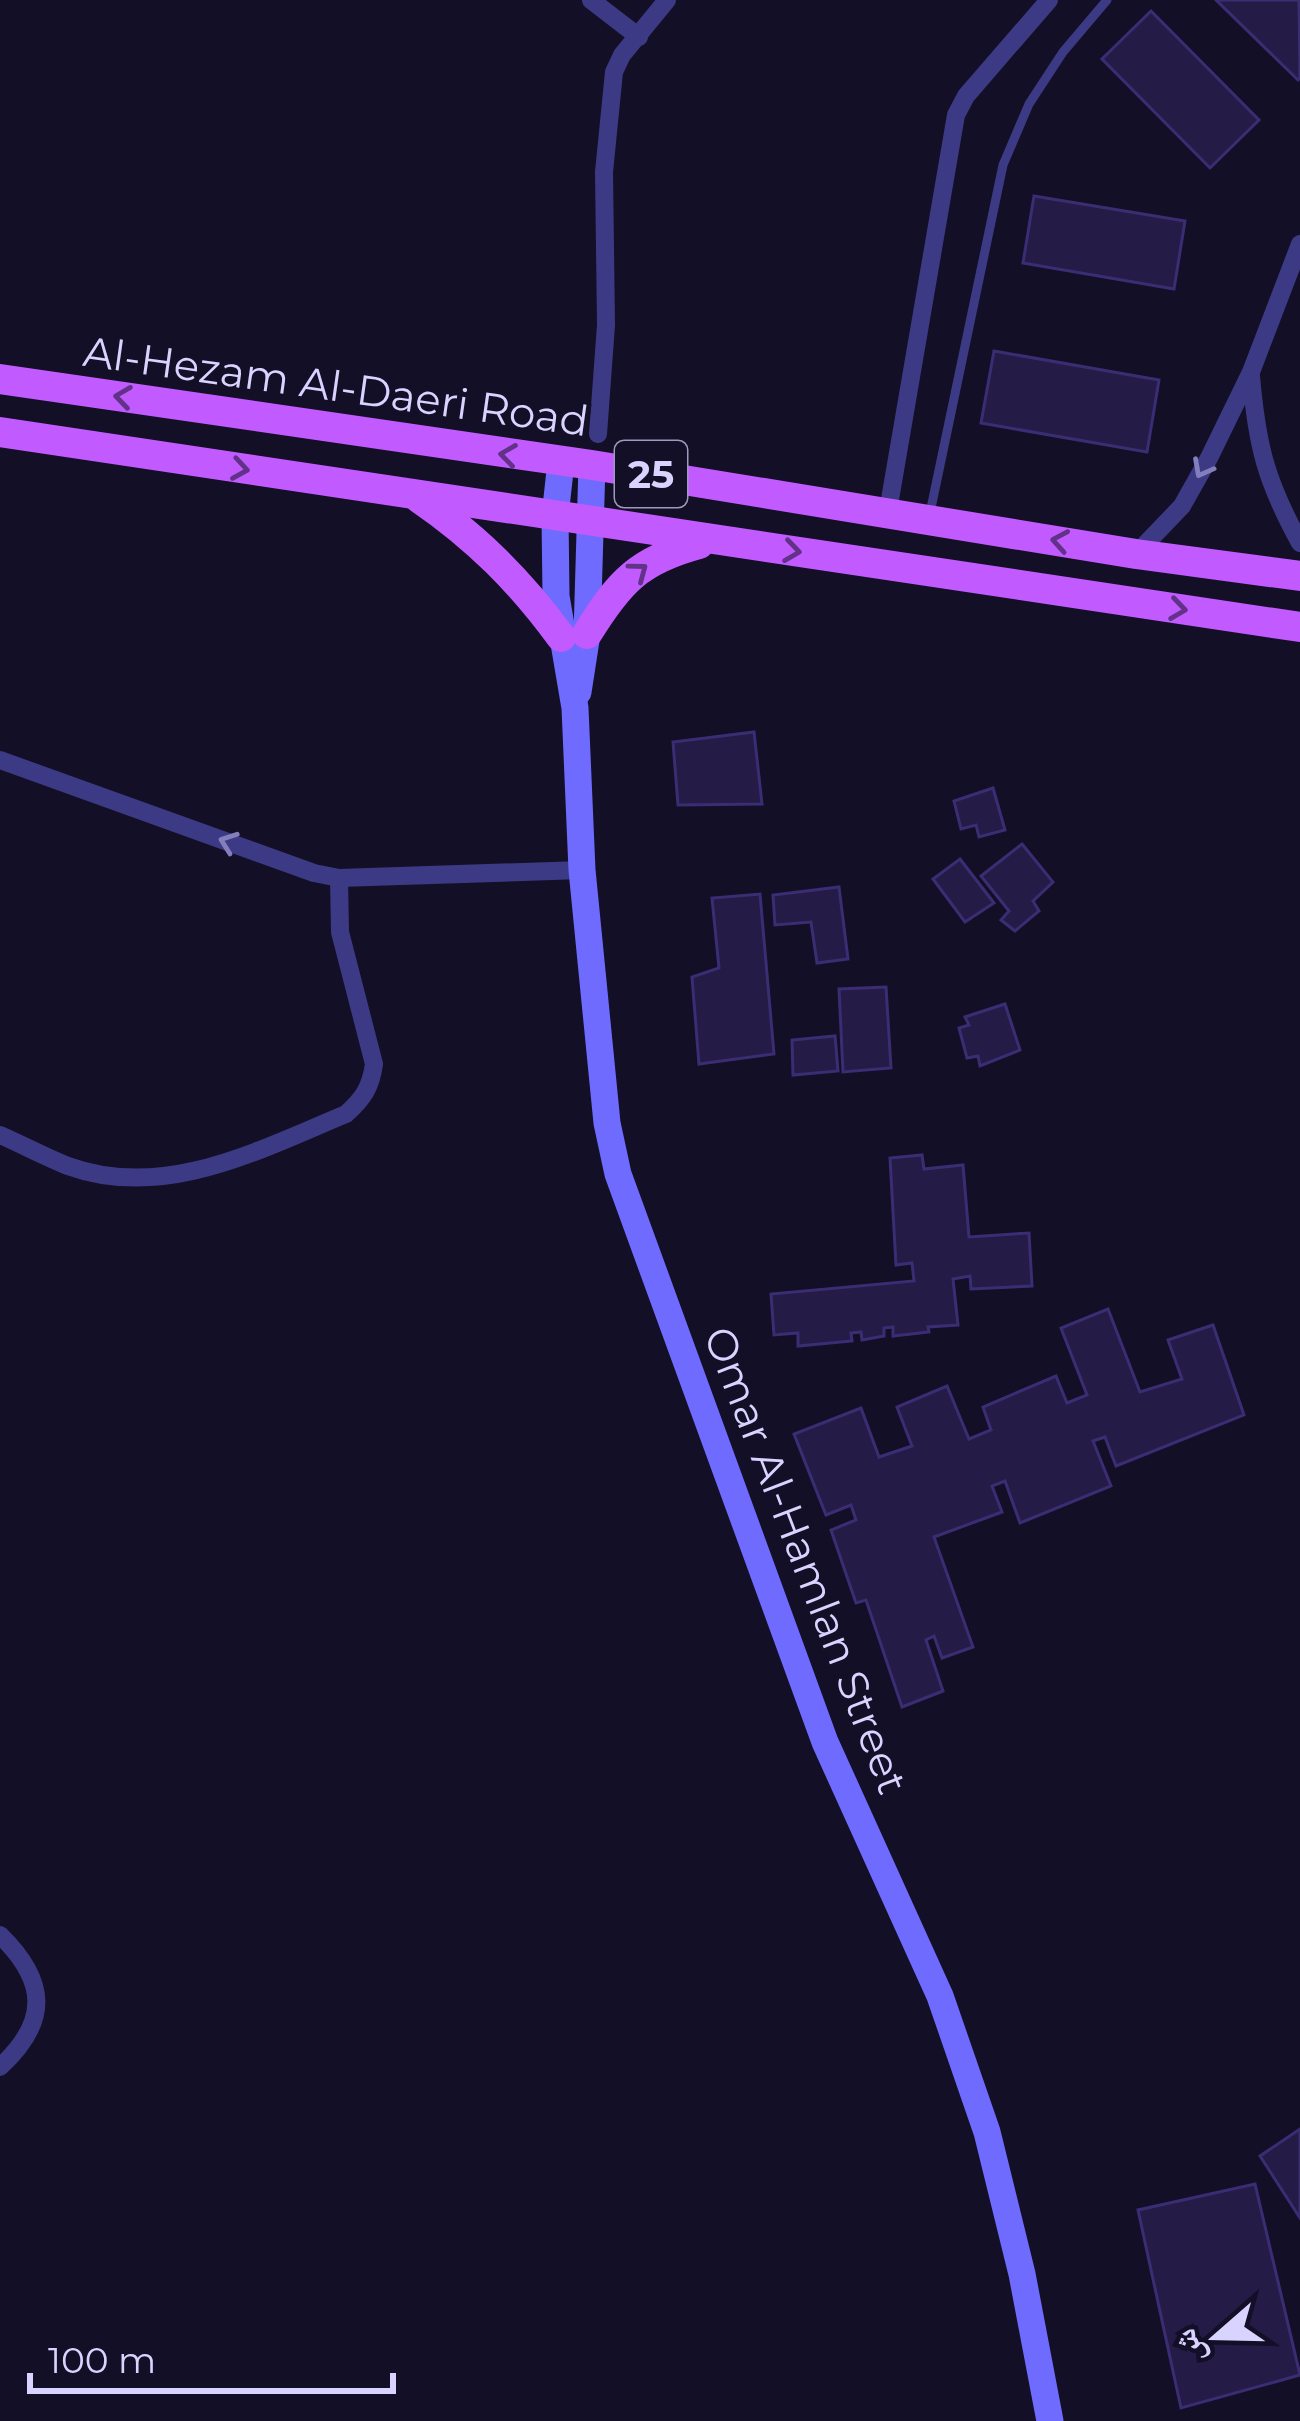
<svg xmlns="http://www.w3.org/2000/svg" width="1300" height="2421" viewBox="0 0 1300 2421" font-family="Montserrat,'Noto Naskh Arabic',sans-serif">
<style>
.building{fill:#241b47;stroke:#3b2d73;stroke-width:3}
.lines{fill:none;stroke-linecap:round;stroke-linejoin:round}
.lane{stroke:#3d3a85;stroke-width:9}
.street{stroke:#3d3a85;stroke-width:18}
.secondary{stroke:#6f6bff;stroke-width:27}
.primary{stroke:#c25bff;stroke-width:30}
.oneway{stroke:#623188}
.oneway2{stroke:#837fbc}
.labels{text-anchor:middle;stroke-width:10;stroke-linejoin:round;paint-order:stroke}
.shield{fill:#130f26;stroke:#9e99be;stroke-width:3}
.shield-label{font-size:39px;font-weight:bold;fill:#d9d4ff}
.street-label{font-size:42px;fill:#d9d4ff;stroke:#130f26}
</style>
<rect width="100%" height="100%" fill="#130f26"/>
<!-- building -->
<g class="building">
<path d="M1216,0H1299L1300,78L1298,80Z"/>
<path d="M1151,11L1259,120L1210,168L1102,59Z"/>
<path d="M1034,196L1185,221L1174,289L1023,263Z"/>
<path d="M994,351L1159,380L1147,452L981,423Z"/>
<path d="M754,732L762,804L678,805L673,742Z"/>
<path d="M993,788L1005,830L979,837L976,825L961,829L954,801Z"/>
<path d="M1022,844L1053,882L1033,901L1039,911L1015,931L1001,920L1009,911L981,876Z"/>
<path d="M960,859L994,903L965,922L933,879Z"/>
<path d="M839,887L848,959L817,963L811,922L775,925L773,895Z"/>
<path d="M760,894L774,1054L699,1064L692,977L719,968L712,898Z"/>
<path d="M886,987L891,1068L843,1072L839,989Z"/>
<path d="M1005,1004L1020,1050L980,1066L978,1056L967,1058L959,1028L969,1025L965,1017Z"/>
<path d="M835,1036L838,1071L793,1075L792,1040Z"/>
<path d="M922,1155L924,1169L963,1165L969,1237L1029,1233L1032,1286L971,1289L970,1276L953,1279L958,1325L928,1327L929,1332L893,1336V1327L884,1328V1336L862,1340L861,1332L851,1333L852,1341L798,1346V1333L774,1335L771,1294L914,1281L912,1263L896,1265L890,1158Z"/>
<path d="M1108,1309L1140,1392L1182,1379L1168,1340L1213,1325L1244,1415L1116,1466L1105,1437L1093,1441L1111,1486L1020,1523L1005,1481L992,1486L1002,1512L934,1537L973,1647L942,1658L934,1636L926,1640L943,1691L902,1707L866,1600L856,1603L831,1530L856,1520L851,1505L826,1515L794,1434L861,1408L879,1457L912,1446L897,1407L947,1386L969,1439L991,1430L983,1407L1056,1376L1067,1403L1087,1395L1061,1328Z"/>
<path d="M1300,2129V2218L1260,2156Z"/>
<path d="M1255,2184L1300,2375L1181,2408L1138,2210Z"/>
</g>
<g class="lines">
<!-- lane -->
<path class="lane" d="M930,513L1003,165L1029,104L1063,52L1107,0"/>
<!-- street -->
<g class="street">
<path d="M591,0L639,37"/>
<path d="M1251,376C1257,446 1266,481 1300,543"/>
<path d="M598,434L606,325L604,172L614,72L622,55L667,0"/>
<path d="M888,511L956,115L966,96L1049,0"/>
<path d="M1136,554L1182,506L1209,458L1251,372L1300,244"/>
<path d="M0,760L314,873L339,878L582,870"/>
<path d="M0,1135C23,1145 45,1157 68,1166C164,1201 259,1150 346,1114C363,1099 371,1087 374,1064L340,932L339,878"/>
<path d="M0,1935C47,1981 50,2021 0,2067"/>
</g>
<!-- secondary -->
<g class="secondary">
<path d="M561,462L555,516L556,596L575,708L582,870L607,1123L618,1174L825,1742L940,1996L987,2132L1022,2274L1050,2421"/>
<path d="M578,692L587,634L592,465"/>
</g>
<!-- primary -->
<g class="primary">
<path d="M0,379L592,465L1136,554L1300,576"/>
<path d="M0,432L1300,627"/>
<path d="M419,498C476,537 520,581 561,637"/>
<path d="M587,634C619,582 639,560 699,544"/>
</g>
</g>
<!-- one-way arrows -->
<defs><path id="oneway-chevron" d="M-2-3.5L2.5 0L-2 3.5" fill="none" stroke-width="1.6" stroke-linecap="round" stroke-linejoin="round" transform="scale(3)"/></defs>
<g class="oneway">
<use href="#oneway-chevron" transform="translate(123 397) rotate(-172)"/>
<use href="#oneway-chevron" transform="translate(508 455) rotate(-172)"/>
<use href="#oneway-chevron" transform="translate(240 469) rotate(9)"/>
<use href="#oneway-chevron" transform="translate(1060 541) rotate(-170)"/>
<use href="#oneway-chevron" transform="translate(792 551) rotate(8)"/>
<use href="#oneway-chevron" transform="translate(639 571) rotate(-37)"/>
<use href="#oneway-chevron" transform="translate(1178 609) rotate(8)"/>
</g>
<g class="oneway2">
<use href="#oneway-chevron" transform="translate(1202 469) rotate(118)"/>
<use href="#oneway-chevron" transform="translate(228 842) rotate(-160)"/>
</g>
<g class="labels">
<!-- shield labels -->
<rect class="shield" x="615" y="441" width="72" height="66" rx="9"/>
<g class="shield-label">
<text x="651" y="488">25</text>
</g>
<!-- street labels -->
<g class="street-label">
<text transform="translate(336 386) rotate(8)" y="15">Al-Hezam Al-Daeri Road</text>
<text transform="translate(806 1560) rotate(69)" y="15">Omar Al-Hamlan Street</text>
</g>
</g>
<!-- north arrow -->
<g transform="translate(1216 2337) rotate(250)" stroke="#130f26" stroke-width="9" paint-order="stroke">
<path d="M0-9L21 45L0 30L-21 45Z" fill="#d9d4ff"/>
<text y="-18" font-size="33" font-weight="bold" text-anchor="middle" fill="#d9d4ff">ش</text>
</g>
<!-- scale -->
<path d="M30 2373v18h363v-18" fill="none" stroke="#d9d4ff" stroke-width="6"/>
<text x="48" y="2373" font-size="36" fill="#d9d4ff" stroke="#130f26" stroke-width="9" paint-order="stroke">100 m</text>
</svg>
